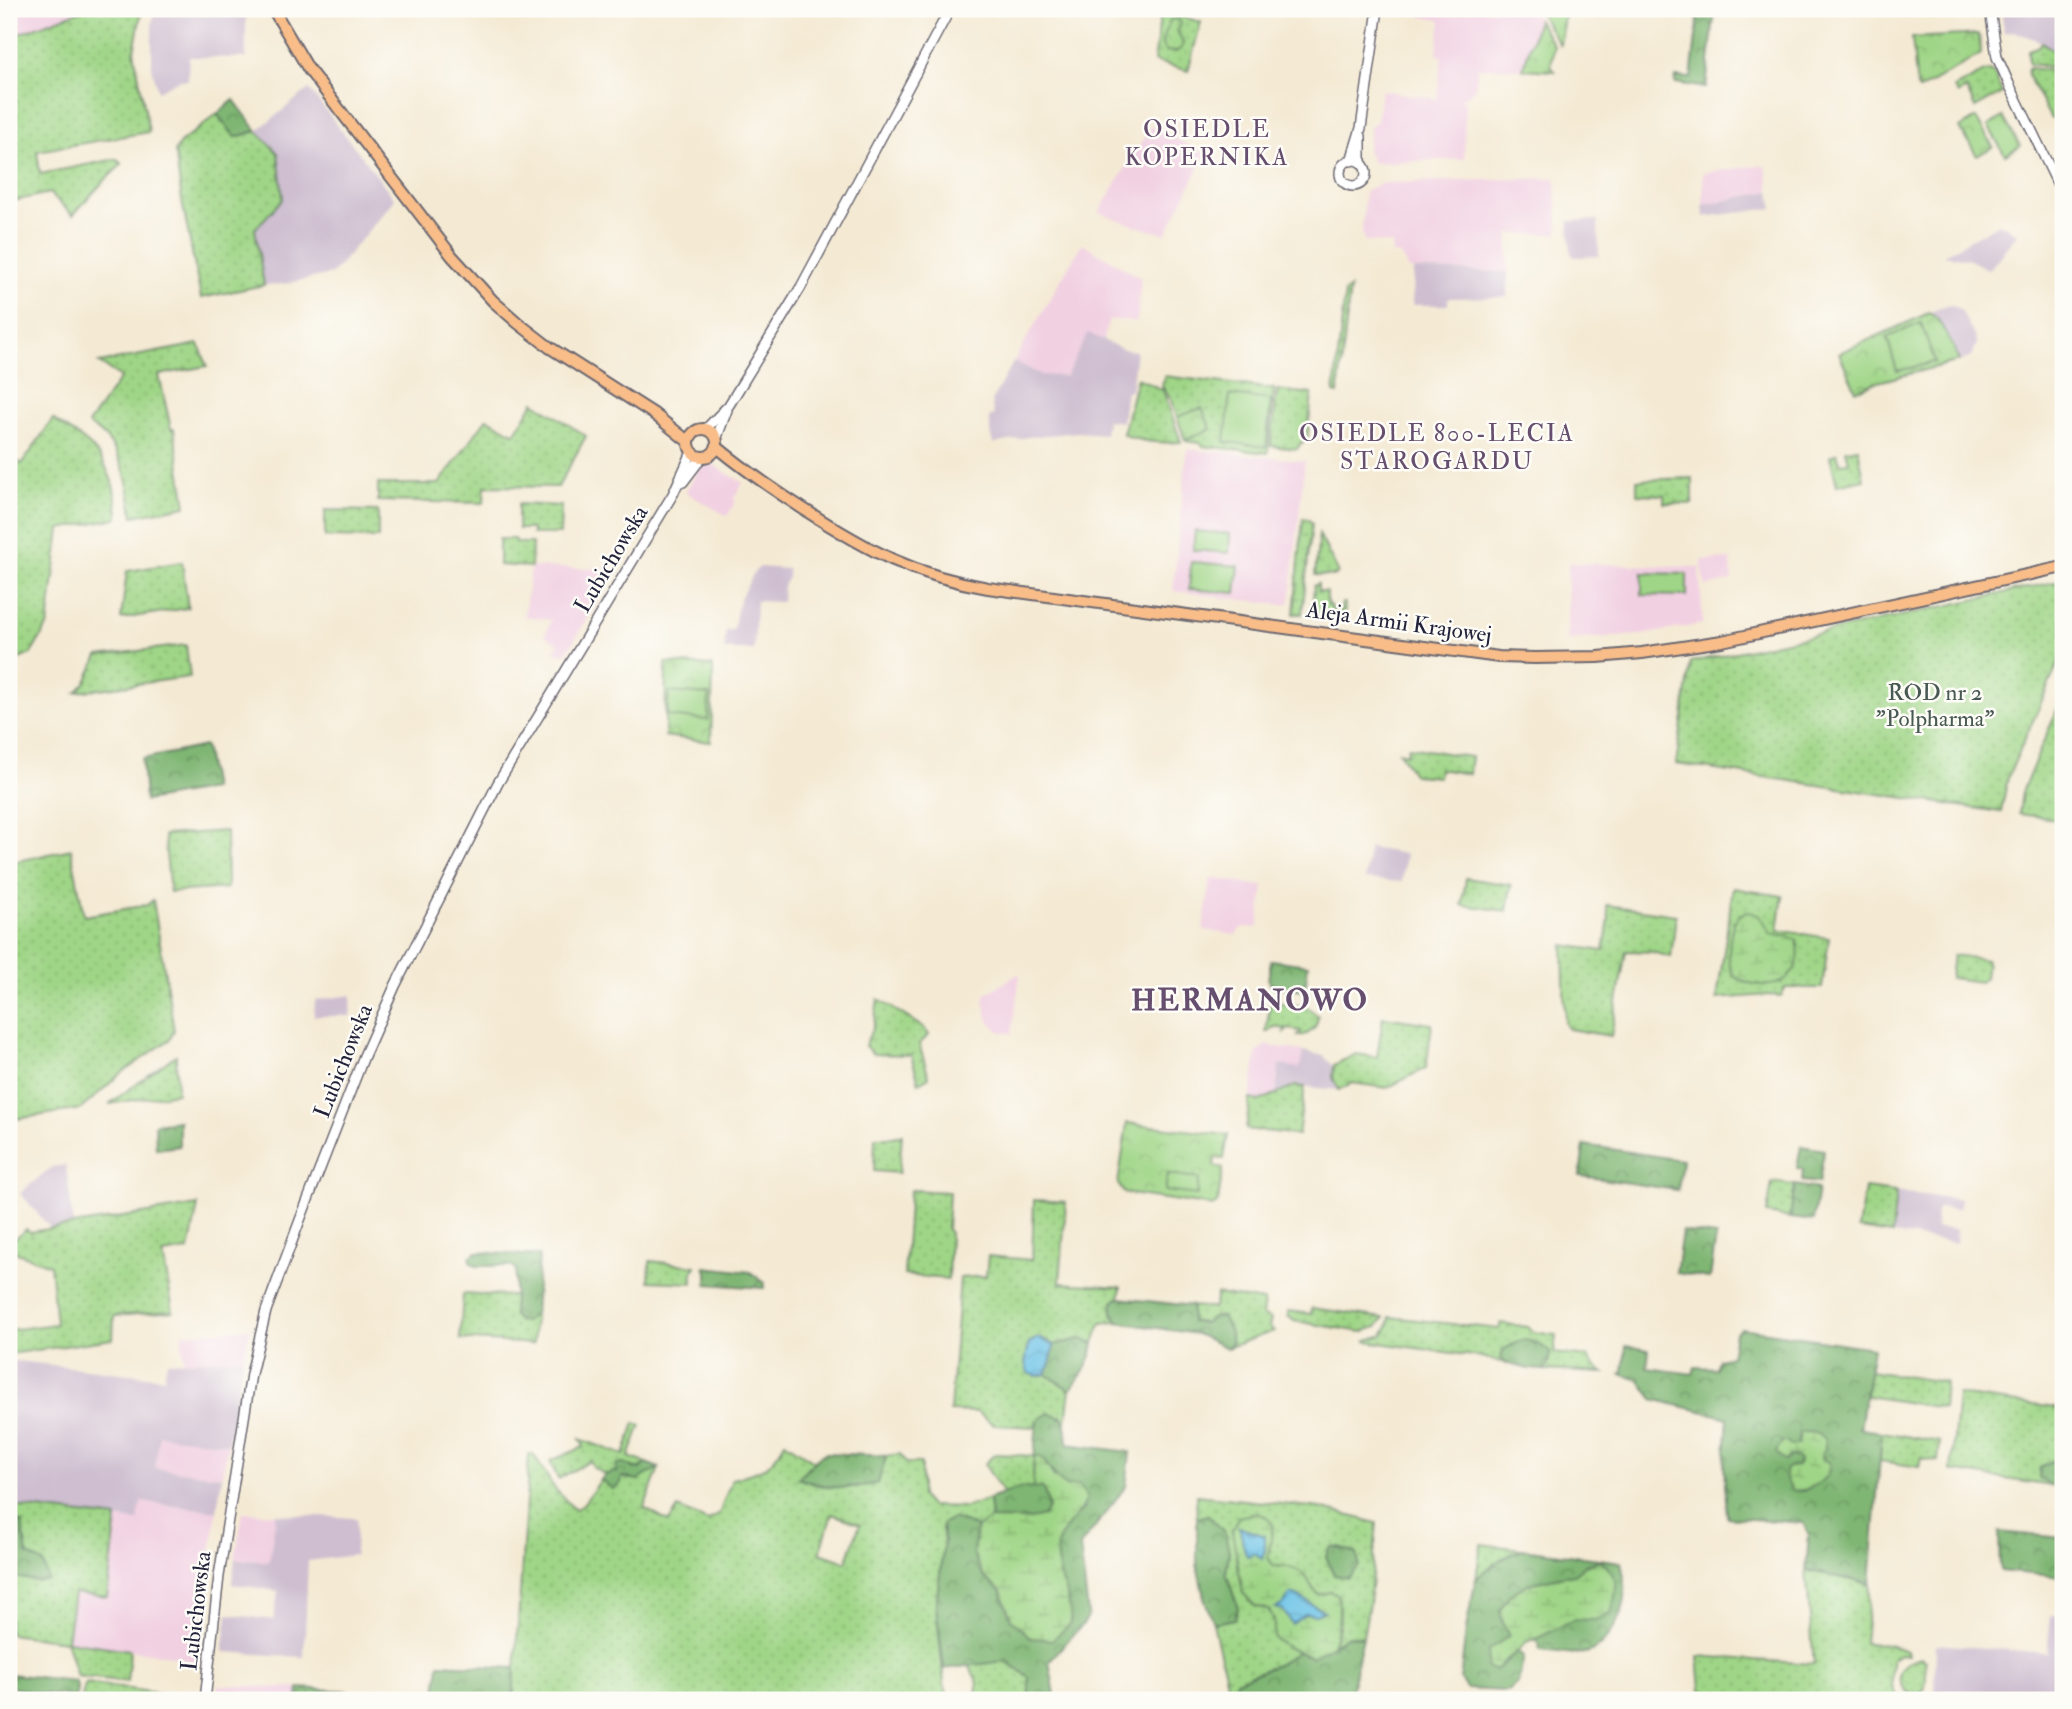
<svg xmlns="http://www.w3.org/2000/svg" width="2072" height="1709" font-family="'IM FELL Double Pica',serif">
<style>
.built{fill:#f1d0e2}
.industrial{fill:#cebed0}
.grass{fill:url(#grass-dots);stroke:#607c60;stroke-width:2;fill-rule:evenodd}
.forest{fill:url(#forest-crowns);stroke:#506c57;stroke-width:2;fill-rule:evenodd}
.wetland{fill:url(#wetland-marsh);stroke:#607c60;stroke-width:2}
.park{fill:url(#park-crowns);stroke:#607c60;stroke-width:2}
.pitch{fill:#9fd586;stroke:#607c60;stroke-width:2}
.water{fill:url(#water-waves);stroke:#467291;stroke-width:2}
.lines{fill:none;stroke-linecap:round;stroke-linejoin:round}
.minor-casing{stroke:#6c6871;stroke-width:12}
.major-casing{stroke:#6c6871;stroke-width:14}
.minor{stroke:#fff;stroke-width:9}
.major{stroke:#f8bd89;stroke-width:10}
.labels{text-anchor:middle;dominant-baseline:central;stroke-width:5;stroke-linejoin:round;paint-order:stroke}
.street-label{font-size:23px;fill:#22223b;stroke:#fdfcf7}
.park-label{font-size:23px;fill:#485852;stroke:#fdfcf7}
.neighbourhood-label{font-size:24px;letter-spacing:2px;fill:#664f6e;stroke:#fdfcf7}
.district-label{font-size:30px;font-weight:bold;letter-spacing:2px;fill:#664f6e;stroke:#fdfcf7}
</style>
<defs>
<pattern id="grass-dots" width="8" height="8" patternUnits="userSpaceOnUse" patternTransform="scale(1.75)"><rect width="8" height="8" fill="#9fd586"/><path d="M2 2h.1M6 6h.1" fill="none" stroke="#89b775" stroke-width="1.8" stroke-linecap="round"/></pattern>
<pattern id="forest-crowns" width="20" height="18" patternUnits="userSpaceOnUse" patternTransform="scale(1.75)"><rect width="20" height="18" fill="#7fb673"/><path d="M2 6a3 3 0 1 1 6 0M12 15a3 3 0 1 1 6 0" fill="none" stroke="#689460"/></pattern>
<pattern id="wetland-marsh" width="20" height="14" patternUnits="userSpaceOnUse" patternTransform="scale(1.75)"><rect width="20" height="14" fill="#9fd586"/><path d="M1 5h8M5 5V1M11 12h8M15 12V8" fill="none" stroke="#89b775"/></pattern>
<pattern id="park-crowns" width="20" height="18" patternUnits="userSpaceOnUse" patternTransform="scale(1.75)"><rect width="20" height="18" fill="#9fd586"/><path d="M2 6a3 3 0 1 1 6 0M12 15a3 3 0 1 1 6 0" fill="none" stroke="#89b775"/></pattern>
<pattern id="water-waves" width="16" height="10" patternUnits="userSpaceOnUse" patternTransform="scale(1.75)"><rect width="16" height="10" fill="#6ac2e7"/><path d="M0 5q4-4 8 0t8 0" fill="none" stroke="#5ca6c7"/></pattern>
</defs>
<rect width="100%" height="100%" fill="#fdfcf7"/>
<filter id="ink" filterUnits="userSpaceOnUse"><feTurbulence type="fractalNoise" baseFrequency=".0143" numOctaves="2"/><feDisplacementMap in="SourceGraphic" scale="14" xChannelSelector="R" yChannelSelector="G"/><feConvolveMatrix kernelMatrix="1 2 1 2 8 2 1 2 1" color-interpolation-filters="sRGB"/></filter>
<filter id="wash" filterUnits="userSpaceOnUse"><feTurbulence type="fractalNoise" baseFrequency=".00686" numOctaves="4" result="noise"/><feDisplacementMap in="SourceGraphic" scale="28" xChannelSelector="R" yChannelSelector="G"/><feGaussianBlur stdDeviation="1.57" result="paint"/><feColorMatrix in="noise" values="0 0 0 0 0 0 0 0 0 0 0 0 0 0 0 0 0 1.4 0 .05"/><feComposite in="paint" operator="in"/></filter>
<g filter="url(#wash)">
<rect width="100%" height="100%" fill="#f4ead4"/>
<!-- built -->
<path class="built" d="M9,9H85L10,37L9,40Z
M1422,9H1531L1538,20L1523,69L1478,68L1475,90L1461,99L1465,103L1464,159L1373,163L1367,151L1370,127L1377,121L1381,90L1437,99L1442,56L1437,55L1441,20L1421,17Z
M1151,126L1206,154L1166,234L1135,226L1099,212Z
M1761,165L1766,167L1770,191L1703,205V173Z
M1554,178L1556,180L1558,234H1509L1508,272L1408,270L1401,255L1392,254V244L1364,241L1362,231L1365,191L1382,183Z
M1082,243L1141,278L1137,322L1109,319L1103,341L1088,334L1066,376L1041,375L1014,361Z
M1187,449L1305,461L1290,602L1284,605L1173,591Z
M712,464L743,483L733,499L736,501L727,516L685,492L702,465Z
M1731,559L1732,580L1705,587V581H1703L1702,560Z
M1568,563L1699,567L1703,624L1641,635L1567,640Z
M531,567L617,569L566,654L553,652L559,644L545,635L551,620L524,616Z
M1211,878L1264,886L1258,928L1244,927L1240,929L1236,935L1203,930Z
M1018,974L1020,975L1012,1034L999,1031L989,1021L984,1001L986,994Z
M1266,1045L1303,1051L1300,1069L1279,1066L1276,1094L1259,1101L1250,1099L1257,1052Z
M251,1328L243,1358L184,1361L181,1334Z
M159,1434L228,1444L222,1476L155,1468Z
M140,1502L217,1511L203,1609L198,1662L170,1656L67,1641L74,1593L107,1596L117,1518L138,1521Z
M243,1512L276,1514L269,1562L235,1559Z
M219,1685L299,1688L298,1700H217Z"/>
<!-- industrial -->
<path class="industrial" d="M155,9H246V58L189,57L188,80H179L158,91L152,68V24Z
M2001,9H2063V58L2041,42L2014,31L2004,33Z
M309,89L395,199L332,274L284,284L264,285L255,229L283,199L277,153L257,131Z
M1770,191L1773,208L1704,217L1703,205Z
M1598,220L1599,256L1575,257L1571,254L1569,221Z
M1999,223L2008,227L2017,234L1989,270L1968,259L1943,255Z
M1413,270L1508,272L1507,297L1448,298V305H1412Z
M1951,305L1961,310L1976,340L1977,344L1971,357L1962,361H1959L1937,318L1929,313L1941,307Z
M1088,333L1122,349L1136,351L1131,391H1126L1122,422L1107,420L1105,434L1078,432L1028,437L993,444L989,417L994,415L991,401L1014,361L1041,375L1066,376Z
M760,567L788,569V577L783,586L782,602L756,601L754,650H724L726,630H733L739,600L755,571Z
M1369,848L1406,854L1402,882L1365,879Z
M352,995L350,1016H314L315,1000Z
M1303,1051L1324,1056L1334,1067L1333,1078L1339,1090L1295,1086L1276,1094L1279,1065L1300,1068Z
M66,1165L73,1224L50,1228L20,1193L52,1167Z
M1896,1192L1961,1199L1959,1209L1937,1208L1936,1228L1957,1230L1956,1243L1892,1234Z
M243,1358L228,1444L159,1435L155,1468L222,1476L217,1511L141,1502L138,1521L10,1506L12,1489H9V1360L164,1378L167,1362Z
M276,1514L357,1518L355,1555L308,1561L304,1657L223,1652L228,1614L274,1620L278,1591L232,1584L235,1559L269,1562Z
M2051,1615L2063,1616V1700H1935L1936,1644L2047,1653Z"/>
<!-- grass -->
<path class="grass" d="M85,9H142L134,51L149,132L37,151L40,174L116,159L122,164L104,181L73,215L49,193L9,202V40L10,37Z
M1161,11L1201,22L1188,71L1154,61Z
M2042,42L2063,58V68L2030,64L2028,62V50L2037,47Z
M2030,68L2063,72L2057,118L2051,119L2027,74L2028,69Z
M1990,71L1994,73L2002,93L1975,108L1967,89L1958,94L1954,88L1984,72Z
M217,114L235,137L257,131L278,153L283,199L255,229L264,285L201,298L182,201L175,151L180,143Z
M1350,289L1338,394L1334,393L1345,292Z
M199,344L207,366L159,375L171,429H174L186,506L133,516C130,490 124,458 106,438C101,433 94,428 88,424L121,377L99,363Z
M1164,376L1274,389L1268,453L1203,446L1200,443L1186,441L1170,398L1162,386Z
M1137,378L1163,390L1181,442C1160,443 1143,443 1123,434Z
M1277,390L1312,394L1307,441L1301,443L1297,449L1271,446Z
M534,402L586,436L558,487L485,486L484,503L378,501V484H439L487,418L515,434Z
M53,419C66,429 84,438 94,450C111,469 117,494 118,518L60,529L48,625L31,654L9,663V456L22,464Z
M1858,448L1864,479L1837,485L1830,456L1837,453L1840,463L1849,462L1846,450Z
M1693,478V504L1664,503V495L1637,494V480Z
M518,504L561,506L560,534H532V529H518Z
M325,510L378,511V538L325,537Z
M1303,518L1308,519L1312,524L1302,614H1294Z
M1319,534L1338,572L1336,576L1315,575Z
M499,539H515L518,543H532L531,567L499,565Z
M182,562L188,608L121,619L127,571Z
M2063,580V653L2008,777L2001,812L1676,764L1691,662Z
M1318,584V591L1327,592V603L1332,608V611H1341L1342,603H1345L1344,621L1312,615L1314,586Z
M186,645L190,677L76,692L86,682L98,656Z
M2063,696V820L2019,814L2022,792Z
M1408,747L1471,757L1469,774L1439,769L1438,777L1414,775L1399,752L1407,754Z
M226,831L227,888L170,892L164,835Z
M71,849L84,916L147,905L153,900L174,1030L170,1039L119,1075L81,1109L9,1120V863Z
M1466,878L1511,885L1507,911L1462,905Z
M1733,888L1783,896L1778,930L1829,938L1822,988H1785L1781,996L1769,995L1717,999Z
M1607,905L1676,915L1671,957L1655,953L1657,952L1626,951L1611,1036L1569,1029L1565,1024L1563,945L1604,951L1609,919Z
M1953,955L1987,960L1985,978L1980,982L1950,978Z
M878,999L924,1028L929,1035L919,1044L929,1077L919,1083L911,1055L873,1054L865,1046L874,1024Z
M1274,1002L1307,1007L1318,1016C1317,1028 1310,1035 1298,1036L1301,1031L1288,1029L1283,1034L1286,1029L1273,1027L1269,1032H1266L1270,1005Z
M1383,1017L1432,1024L1426,1068L1387,1088L1352,1083L1339,1090L1333,1078L1334,1065L1356,1054L1377,1057Z
M176,1055L177,1093L109,1104Z
M1295,1086L1305,1087L1298,1135L1246,1129L1250,1099L1259,1101Z
M902,1134L899,1173L874,1171L875,1137H894Z
M1772,1182L1795,1185L1790,1218L1767,1214Z
M1865,1188L1896,1192L1892,1234L1858,1229Z
M910,1190L949,1192L947,1229L950,1233L948,1279L904,1275Z
M1034,1200L1066,1202L1060,1283L1121,1287L1119,1298L1113,1302L1112,1314L1118,1322L1101,1323L1094,1343L1079,1339L1054,1345L1048,1341L1037,1376L1046,1374L1070,1390L1066,1422L1061,1416L1037,1420L1035,1427L994,1425L977,1412L950,1411L960,1278L986,1276L988,1256L1032,1260Z
M198,1205L189,1250L163,1254L173,1311L114,1316L113,1339L9,1354V1330L56,1324L50,1265L9,1250V1244L26,1229L30,1232Z
M650,1261L696,1266L693,1271V1283L649,1281Z
M463,1294L514,1296L513,1315L525,1322L535,1314L533,1344L460,1339Z
M1217,1294L1264,1301L1262,1315L1271,1319L1269,1327L1274,1331L1227,1348L1232,1343L1213,1317L1205,1323L1190,1322L1192,1306L1214,1308Z
M1312,1308L1384,1318L1377,1327L1362,1332L1294,1321L1288,1316V1311L1311,1314Z
M1390,1317L1499,1329L1501,1323L1528,1327L1533,1332L1556,1335L1554,1353L1587,1357L1593,1365L1604,1373L1544,1370L1548,1364L1501,1358L1505,1363L1481,1357L1365,1341L1383,1335L1389,1324Z
M1869,1371L1945,1382L1943,1408L1866,1396Z
M1958,1395L2063,1409V1463L2052,1461L2039,1478L2052,1486L1951,1471Z
M635,1423L641,1425L629,1457L646,1463L641,1469C632,1468 626,1463 617,1464L616,1472L605,1475L594,1468L590,1461L558,1479L550,1461L584,1447L580,1439L624,1455Z
M1882,1432L1940,1442L1938,1461L1921,1458L1919,1467L1880,1461Z
M785,1442L815,1462L798,1478C824,1490 850,1489 878,1483L886,1456L900,1454L906,1463H921V1496L930,1506L966,1507L989,1499L991,1519L977,1527L953,1518L942,1524L944,1542L936,1606L944,1683L949,1700H513L529,1454H533L555,1489L575,1510L583,1504L601,1480L613,1489L622,1477L630,1479L659,1468L644,1508L669,1522L678,1508L708,1521L719,1514L732,1479C762,1470 769,1471 785,1442ZM832,1514L860,1524L846,1562L820,1553Z
M995,1454L1034,1456L1033,1488H1019L1004,1494L984,1464Z
M9,1489H12L11,1506L117,1518L107,1597L74,1593L67,1641L130,1650L127,1682L77,1676L66,1641L9,1634Z
M1196,1495L1320,1508L1377,1523L1370,1598L1363,1637L1348,1636L1332,1646L1339,1627L1340,1608L1330,1592L1319,1595C1298,1577 1310,1568 1274,1566L1268,1558L1232,1531L1236,1547L1237,1565L1255,1606L1269,1610L1288,1648L1298,1652L1277,1665L1236,1681L1230,1696L1213,1623L1235,1619L1238,1608L1226,1573L1229,1551L1208,1515L1197,1518Z
M1481,1544L1522,1549L1496,1562L1476,1579Z
M1806,1570L1870,1584L1865,1643L1889,1645L1907,1651L1908,1655L1899,1654L1892,1659C1894,1676 1886,1686 1901,1700H1702L1698,1656L1814,1664Z
M1921,1658L1925,1661C1925,1668 1928,1682 1924,1689C1913,1709 1876,1668 1921,1658Z
M1005,1660L1029,1677V1700H974L978,1683L969,1665Z
M86,1683L194,1698V1700H82L83,1691Z"/>
<!-- forest -->
<path class="forest" d="M1691,9H1715L1706,88L1675,83L1676,77L1691,78L1698,20Z
M234,100L257,131L235,137L217,114Z
M205,746L213,789L145,801L142,759Z
M1271,960L1308,965L1305,990L1271,985L1268,980Z
M179,1121V1146L156,1149L155,1124Z
M1584,1145L1682,1160L1678,1190L1580,1176Z
M1801,1146L1824,1150L1819,1183L1802,1181L1803,1169L1797,1168Z
M1795,1185L1818,1189L1813,1221L1790,1218Z
M1682,1231L1716,1236L1710,1278L1676,1273Z
M476,1252L539,1256L535,1314L525,1322L518,1321L513,1315L516,1269L511,1266H476L470,1262V1257Z
M705,1267L750,1272L765,1283L764,1288L707,1284V1272Z
M1119,1298L1192,1306L1191,1322L1205,1323L1213,1317L1222,1316L1229,1329L1232,1343L1227,1348L1197,1334L1118,1322L1112,1314L1113,1302Z
M1741,1328L1873,1348L1860,1429L1882,1432L1870,1584L1806,1570L1809,1535L1803,1523L1727,1517L1724,1467L1728,1418L1653,1399L1639,1380L1620,1374L1623,1372L1626,1346L1649,1350L1647,1368L1693,1374L1695,1367L1716,1368L1719,1359L1731,1356L1735,1333ZM1807,1432L1825,1448L1821,1455L1823,1460L1816,1484L1803,1491L1793,1490L1789,1467H1797L1801,1460L1796,1457L1789,1456L1792,1446L1798,1444V1438Z
M1080,1339L1094,1343C1091,1363 1082,1375 1070,1390L1046,1374L1051,1360L1054,1345Z
M1527,1340L1539,1344L1550,1352L1548,1364L1544,1370L1529,1369L1505,1363L1501,1358L1503,1350L1517,1342Z
M1049,1413C1069,1418 1066,1425 1068,1444L1130,1452L1126,1486L1080,1546L1088,1613L1085,1622L1049,1661L1056,1700H1029V1677L1005,1661L944,1669L936,1606L944,1542L942,1524L952,1518L977,1527L973,1553L984,1577L1001,1591L1011,1619L1069,1603C1064,1589 1053,1559 1057,1544C1061,1530 1074,1518 1084,1509C1070,1491 1054,1477 1042,1458L1034,1456L1037,1420Z
M825,1453L886,1456L878,1483C847,1490 827,1489 798,1478L819,1457Z
M2052,1461L2063,1463V1487L2052,1486L2039,1478L2040,1467Z
M624,1463L633,1468L641,1469L646,1463L659,1468L638,1480L622,1477L621,1483L613,1489L601,1480L605,1475L616,1471L617,1464Z
M1043,1487L1049,1507L1043,1517L1025,1520L991,1519L989,1499L1019,1488Z
M1208,1515L1225,1533L1229,1551L1226,1573L1238,1608L1235,1619L1213,1623L1204,1597L1197,1565V1518Z
M9,1519L22,1523L27,1554L43,1563L48,1580L35,1581L9,1576Z
M1999,1532L2063,1538V1577L2000,1571Z
M1331,1547H1340L1357,1554L1359,1566L1348,1577L1334,1575L1326,1556Z
M1522,1549L1621,1562C1624,1575 1626,1586 1625,1600C1622,1616 1606,1647 1589,1652C1574,1656 1555,1651 1540,1650L1539,1644L1533,1639L1575,1619L1595,1620L1585,1565L1574,1574L1528,1584L1510,1595L1500,1610L1504,1626L1509,1636L1499,1643L1496,1670L1518,1651L1524,1657L1518,1683L1507,1691L1466,1689L1460,1679L1467,1623L1476,1579L1496,1562Z
M1348,1636L1363,1637L1349,1700H1252L1230,1696L1236,1681L1277,1665L1298,1652L1312,1657Z
M439,1664L515,1668L513,1700H386V1698L436,1693Z
M9,1674L74,1681L77,1685L76,1697L39,1693L9,1687Z
M299,1688L347,1691L346,1700H298Z"/>
<!-- wetland -->
<path class="wetland" d="M1745,912C1762,912 1762,920 1771,934L1785,935L1797,940C1805,972 1782,992 1750,983C1745,981 1739,980 1735,977C1727,968 1729,951 1730,940C1732,926 1732,920 1745,912Z
M1800,1432C1811,1432 1818,1432 1825,1440V1448L1821,1455L1823,1460L1829,1462C1832,1480 1809,1492 1793,1490L1786,1480L1785,1470L1789,1467L1797,1466L1800,1460L1796,1457L1789,1456L1785,1461L1781,1459L1776,1452L1783,1442H1787L1792,1446L1798,1444Z
M1034,1456L1042,1458L1053,1475L1067,1487L1079,1485L1087,1497C1082,1516 1066,1523 1058,1542C1052,1558 1064,1585 1068,1601C1070,1608 1070,1616 1071,1623L1052,1640L1031,1638L1011,1619L1001,1591L984,1577L973,1553L977,1527L991,1519L1025,1520L1044,1516L1049,1506L1043,1488H1033Z
M1257,1513L1269,1518L1273,1525L1268,1558L1274,1566C1285,1567 1298,1567 1306,1577C1311,1584 1312,1590 1319,1595L1330,1592L1338,1595C1341,1614 1338,1628 1332,1646L1312,1657L1288,1648L1274,1638V1619L1269,1610L1255,1606L1243,1593L1232,1531L1238,1517Z
M1601,1560C1620,1579 1618,1588 1611,1613L1595,1620L1575,1619L1540,1637L1526,1642L1518,1651L1505,1661L1496,1670L1487,1668L1489,1650L1509,1636L1504,1626L1500,1610L1510,1595L1528,1584L1574,1574L1585,1565Z"/>
<!-- park -->
<path class="park" d="M1537,9H1565L1560,45Z
M1174,19L1180,21L1181,24L1177,30L1183,43L1181,49L1175,52L1166,51C1158,42 1164,39 1167,29C1168,26 1169,23 1170,20Z
M1538,20L1554,46L1551,66L1555,71L1523,69Z
M1979,34L1981,54L1919,90L1917,88L1912,38Z
M1976,118L1993,147L1977,156L1960,128Z
M1929,313L1937,318L1956,351L1955,352L1959,361L1874,383L1856,391L1839,353Z
M1202,408L1211,429L1185,440L1177,417Z
M666,663L712,666L713,669L711,742L665,736Z
M1127,1123L1228,1135L1224,1159L1215,1158L1214,1166L1223,1168L1218,1202L1213,1206L1124,1193L1118,1184Z"/>
<!-- pitch -->
<path class="pitch" d="M2003,117L2020,146L2005,155L1988,126Z
M1921,323L1935,362L1897,371L1887,337Z
M1230,395L1271,400L1266,447L1225,442Z
M1195,531L1230,534L1229,553L1193,550Z
M1191,562L1239,566L1236,593L1189,589Z
M1642,573L1687,574V596L1642,595Z
M669,692L709,695L708,720L667,716Z
M1168,1174L1199,1178L1197,1195L1165,1191Z"/>
<!-- water -->
<path class="water" d="M1038,1338L1054,1345L1051,1360L1046,1374L1037,1376L1028,1373L1025,1363L1029,1343Z
M1239,1527L1265,1536V1549L1262,1559L1255,1553L1247,1556C1242,1546 1243,1537 1239,1527Z
M1290,1594C1303,1596 1311,1606 1324,1611L1316,1615L1306,1614L1292,1624L1283,1610L1276,1608L1284,1604Z"/>
</g>
<g filter="url(#ink)">
<g class="lines">
<defs>
<path id="minor" d="M1990,9L1997,57L2009,84L2063,195
M1340 173a13 13 0 1 1 26 0a13 13 0 1 1-26 0Z
M1351,161L1361,128L1378,9
M1361,162V136
M706,429L729,405L801,287L950,9
M717,437L727,410
M683,482L702,457
M205,1700L219,1576L251,1374L266,1311L300,1220L364,1056L395,986L498,783L673,494L692,452"/>
<path id="major" d="M273,9L309,70L452,256L493,301L518,323L549,347L654,414L689,442
M689 443a14 14 0 1 1 28 0a14 14 0 1 1-28 0Z
M717,447C746,471 774,490 805,510C869,551 913,575 988,588L1499,657L1535,658L1598,657L1642,653L1722,641L2063,567"/>
</defs>
<!-- minor casing -->
<use href="#minor" class="minor-casing"/>
<!-- major casing -->
<use href="#major" class="major-casing"/>
<!-- minor -->
<use href="#minor" class="minor"/>
<!-- major -->
<use href="#major" class="major"/>
</g>
</g>
<g class="labels">
<!-- street labels -->
<g class="street-label">
<text transform="translate(611 559) rotate(-59)">Lubichowska</text>
<text transform="translate(1399 622) rotate(8)">Aleja Armii Krajowej</text>
<text transform="translate(343 1061) rotate(-68)">Lubichowska</text>
<text transform="translate(196 1611) rotate(-83)">Lubichowska</text>
</g>
<!-- park labels -->
<g class="park-label">
<text x="1935" y="692">ROD nr 2<tspan x="1935" dy="26">"Polpharma"</tspan></text>
</g>
<!-- neighbourhood labels -->
<g class="neighbourhood-label">
<text x="1207" y="129">OSIEDLE<tspan x="1207" dy="28">KOPERNIKA</tspan></text>
<text x="1437" y="433">OSIEDLE 800-LECIA<tspan x="1437" dy="28">STAROGARDU</tspan></text>
</g>
<!-- district labels -->
<g class="district-label">
<text x="1250" y="1000">HERMANOWO</text>
</g>
</g>
<!-- margin -->
<rect width="2072" height="1709" fill="none" stroke="#fdfcf7" stroke-width="35"/>
</svg>
